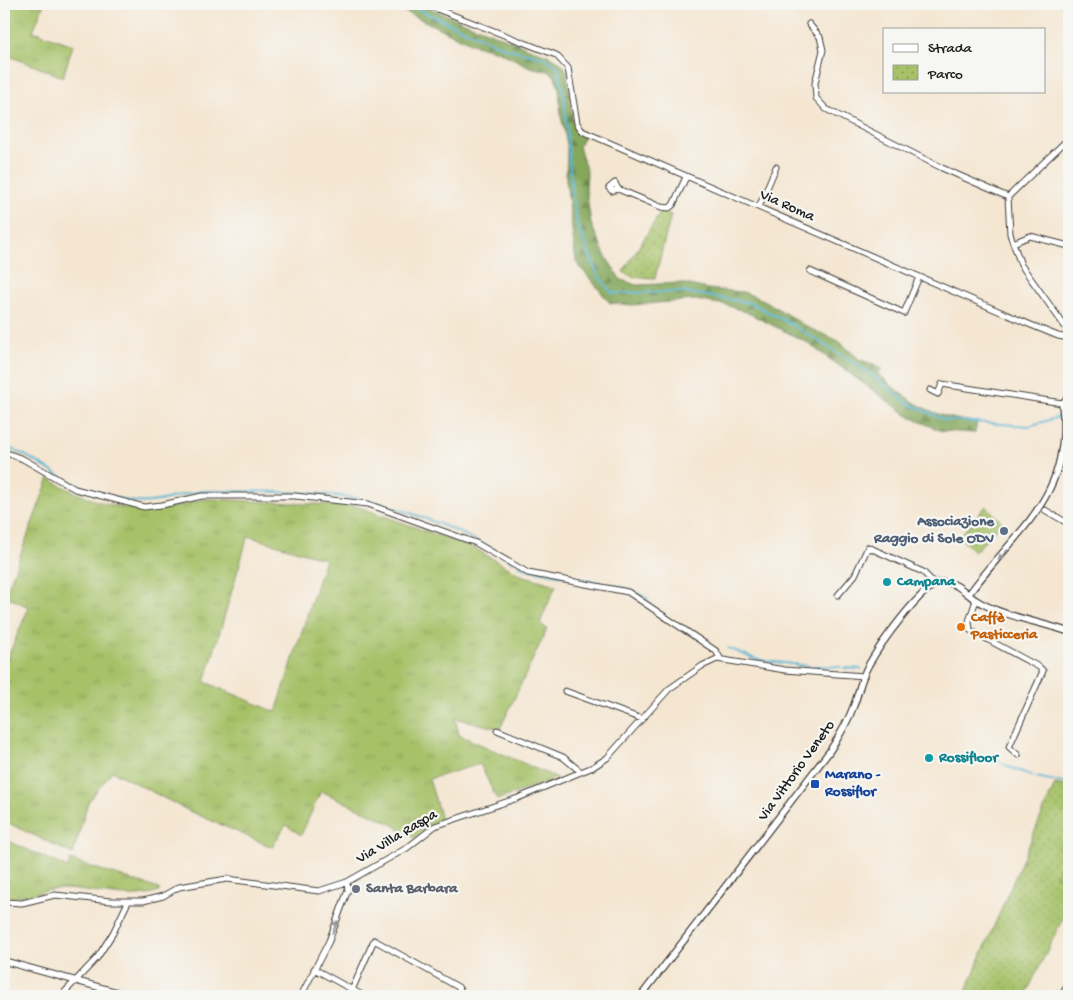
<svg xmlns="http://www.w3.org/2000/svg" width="1073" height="1000" font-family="'Gochi Hand',sans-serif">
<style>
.grass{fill:url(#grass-tufts);stroke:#616e42;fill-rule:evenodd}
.forest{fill:url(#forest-firs);stroke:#50623c}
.park{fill:url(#park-dots);stroke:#616e42}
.pitch{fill:#a6c168;stroke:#616e42}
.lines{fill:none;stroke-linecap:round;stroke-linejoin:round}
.stream{stroke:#57b6d5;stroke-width:2}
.minor-casing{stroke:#3c3a37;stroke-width:7}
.tertiary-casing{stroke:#3c3a37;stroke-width:8}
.minor{stroke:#fff;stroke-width:5}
.tertiary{stroke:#fff;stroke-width:5.5}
.oneway{fill:#999}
.service-dot{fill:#5c6f8a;stroke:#f6f6f2;stroke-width:2}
.culture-dot{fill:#0f9aa8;stroke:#f6f6f2;stroke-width:2}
.food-dot{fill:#e8710a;stroke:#f6f6f2;stroke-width:2}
.transit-dot{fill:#1a4fb4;stroke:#f6f6f2;stroke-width:2}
.worship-dot{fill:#6b7280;stroke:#f6f6f2;stroke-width:2}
.labels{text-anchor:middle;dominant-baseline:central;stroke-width:4.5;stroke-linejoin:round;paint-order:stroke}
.street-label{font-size:15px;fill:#1c1c1c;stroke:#f6f6f2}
.service-label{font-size:15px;font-weight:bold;fill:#4e5e75;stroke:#f6f6f2;text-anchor:end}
.culture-label{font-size:15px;font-weight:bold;fill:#0d838f;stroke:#f6f6f2;text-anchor:start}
.food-label{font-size:15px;font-weight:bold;fill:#c56008;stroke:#f6f6f2;text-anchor:start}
.transit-label{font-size:15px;font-weight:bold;fill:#164399;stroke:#f6f6f2;text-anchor:start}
.worship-label{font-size:15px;font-weight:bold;fill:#5b616d;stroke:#f6f6f2;text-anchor:start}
</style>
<defs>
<pattern id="grass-tufts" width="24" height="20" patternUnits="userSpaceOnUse" patternTransform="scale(1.25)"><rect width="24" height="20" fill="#a6c168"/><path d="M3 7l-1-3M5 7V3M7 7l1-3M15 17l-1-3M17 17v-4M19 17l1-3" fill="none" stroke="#8ea55a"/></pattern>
<pattern id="forest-firs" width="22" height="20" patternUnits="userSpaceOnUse" patternTransform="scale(1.25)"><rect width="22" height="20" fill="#84a75c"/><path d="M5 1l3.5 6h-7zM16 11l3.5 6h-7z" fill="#6b874b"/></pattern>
<pattern id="park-dots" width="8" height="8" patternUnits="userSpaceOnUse" patternTransform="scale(1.25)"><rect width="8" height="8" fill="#a6c168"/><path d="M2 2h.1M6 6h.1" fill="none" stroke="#8ea55a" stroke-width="1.8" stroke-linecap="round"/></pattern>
</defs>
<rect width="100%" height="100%" fill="#f6f6f2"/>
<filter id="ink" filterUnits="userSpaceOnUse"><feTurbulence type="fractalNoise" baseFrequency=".02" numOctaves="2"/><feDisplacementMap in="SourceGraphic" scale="10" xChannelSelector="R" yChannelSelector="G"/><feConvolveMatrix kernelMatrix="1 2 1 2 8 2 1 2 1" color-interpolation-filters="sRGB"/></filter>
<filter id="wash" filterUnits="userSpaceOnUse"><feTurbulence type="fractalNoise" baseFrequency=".0096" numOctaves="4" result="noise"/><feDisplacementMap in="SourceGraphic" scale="20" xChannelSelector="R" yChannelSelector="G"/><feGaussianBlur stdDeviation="1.12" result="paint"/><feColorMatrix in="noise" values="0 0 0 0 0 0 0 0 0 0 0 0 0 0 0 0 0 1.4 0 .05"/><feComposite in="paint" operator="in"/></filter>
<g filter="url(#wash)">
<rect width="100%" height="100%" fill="#f4e6d1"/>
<!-- grass -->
<path class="grass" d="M4,4H44L33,31L73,45L63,77L4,54Z
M49,478C76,497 129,515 163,509C179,507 192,500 209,499L356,506L476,549L521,575L556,585L540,623L547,629L500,729L455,718L459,735L557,778L497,800L480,764L429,779L441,819L427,826L414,838L392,824L321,791L301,835L286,825L272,847L189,811L112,771L88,802L73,854L4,821V666L29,607L5,596ZM248,536L325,559L276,712L205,682Z
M4,839L68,868L70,860L159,889V892C129,903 93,889 62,889C42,889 24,899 4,897Z"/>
<!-- forest -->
<path class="forest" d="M389,4H419L554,58L563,65L567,72L573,122L584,136L579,146L587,173L586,189L591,224L605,255L620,279L636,285L680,283L708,289L743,292L764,300L807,327L839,341L860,360L877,365L882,370L877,372C906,401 935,419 977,422L975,433L941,431L910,417L806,342L746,312L726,305L695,300L632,305L610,303L576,262L566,180L567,145L561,116L559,88L555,77L551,72L530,67L500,52L472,44Z"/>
<!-- park -->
<path class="park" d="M662,210L671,215L655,278L633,277L623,272Z
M986,506L1002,522L975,552L959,537Z
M1055,784L1069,787V906L1025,996H964Z"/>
<!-- pitch -->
<path class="pitch" d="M1069,857V884L1068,885L1055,875Z"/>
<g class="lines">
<!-- stream -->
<path class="stream" d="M406,4L505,48L543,57L557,66L564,94L572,196L578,227L599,277L612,293L684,292L751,303L791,324L871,374L906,402L945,420L1029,426L1062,416
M4,447C28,453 45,469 67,480C82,488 118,500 135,502C161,505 181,492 206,491C249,491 294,491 338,496C390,501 469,532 513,562
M519,565L527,569L602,583
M608,584L632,590L648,599
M728,648L758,660L809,666
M814,666L841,667
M844,668L861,669
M990,756L1009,767L1033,776
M1036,777L1069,784"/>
</g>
</g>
<g filter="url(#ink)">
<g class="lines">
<defs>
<path id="minor" d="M424,4L556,55L568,68L577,123L582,131L589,134L1031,325L1058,336L1069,338
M809,24L820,37L823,50L815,83L816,98L826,109L942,168L1008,197
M1069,138L1008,197L1010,234L1021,265L1069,332
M618,189L615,183L609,188L612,191L618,189L661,207L669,208L673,205L686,177
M759,207L776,167
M1013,243L1030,236L1069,246
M810,271L904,313L919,277
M930,390L938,394L942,384L1062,403
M4,452L23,459L75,489L144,507L162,505L202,496H295L368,504L476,543L528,573L628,592L716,651L720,658
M1045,510L1069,524
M838,595L855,575L868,547L923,572L934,583
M976,600L969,621L970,630L1039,667L1043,671L1009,747L1018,755
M565,691L642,719
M497,730L563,757L581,772
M4,902L22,903L55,895L111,901H143L163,896L179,887L227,879L319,891L347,882L407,848L435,826L518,798L593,767L607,758L669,689L702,666L717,659L785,670L864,676
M314,969L364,996
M352,990L374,940L458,987L460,990L459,996
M61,996L97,958L113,933L128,902
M301,996L329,941L348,890L347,882
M1062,996L1069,981"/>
<path id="tertiary" d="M969,594C1017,528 1073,498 1062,403L1069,398
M4,961L131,996
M641,996L829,752C839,737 848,722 854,705C859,692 861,678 868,666C878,648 923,582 943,582C957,582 965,593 976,600C1001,616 1041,622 1069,632"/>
</defs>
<!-- minor casing -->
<use href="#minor" class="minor-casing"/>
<!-- tertiary casing -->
<use href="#tertiary" class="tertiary-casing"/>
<!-- minor -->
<use href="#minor" class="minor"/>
<!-- tertiary -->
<use href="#tertiary" class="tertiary"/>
</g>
<!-- one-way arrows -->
<defs><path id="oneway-solid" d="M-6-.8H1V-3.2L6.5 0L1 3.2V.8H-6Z" transform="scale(1.25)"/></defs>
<g class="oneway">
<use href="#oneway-solid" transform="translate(1003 555) rotate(133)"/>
<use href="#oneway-solid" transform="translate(335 927) rotate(-69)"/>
</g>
</g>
<!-- markers -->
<circle class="service-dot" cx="1004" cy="531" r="5"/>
<g class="culture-dot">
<circle cx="887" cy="582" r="5"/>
<circle cx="929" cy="758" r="5"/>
</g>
<circle class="food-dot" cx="961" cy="627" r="5"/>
<rect class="transit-dot" x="810" y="779" width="10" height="10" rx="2.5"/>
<circle class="worship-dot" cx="356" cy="889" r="5"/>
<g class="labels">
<!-- street labels -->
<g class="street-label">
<text transform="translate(787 206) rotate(24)">Via Roma</text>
<text transform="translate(797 771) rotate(-54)">Via Vittorio Veneto</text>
<text transform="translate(397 837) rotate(-31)">Via Villa Raspa</text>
</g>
<!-- service labels -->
<g class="service-label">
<text x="994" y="522">Associazione<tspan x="994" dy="17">Raggio di Sole ODV</tspan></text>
</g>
<!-- culture labels -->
<g class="culture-label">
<text x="897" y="582">Campana</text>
<text x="939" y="758">Rossifloor</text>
</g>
<!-- food labels -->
<g class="food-label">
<text x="971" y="618">Caffè<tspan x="971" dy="17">Pasticceria</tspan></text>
</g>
<!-- transit labels -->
<g class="transit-label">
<text x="825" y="775">Marano -<tspan x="825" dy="17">Rossiflor</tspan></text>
</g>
<!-- worship labels -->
<g class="worship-label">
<text x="366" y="889">Santa Barbara</text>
</g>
</g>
<!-- margin -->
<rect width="1073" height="1000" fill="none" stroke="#f6f6f2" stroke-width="20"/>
<!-- legend -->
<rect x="883" y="28" width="162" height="65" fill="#f6f6f2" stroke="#9f9f9c"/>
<rect x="893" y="44" width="25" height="8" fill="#ffffff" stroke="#9f9f9c"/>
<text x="928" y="52" font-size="15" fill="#1c1c1c">Strada</text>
<rect x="893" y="65" width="25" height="15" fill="url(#park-dots)" stroke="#9f9f9c"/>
<text x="928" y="78" font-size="15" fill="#1c1c1c">Parco</text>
</svg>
